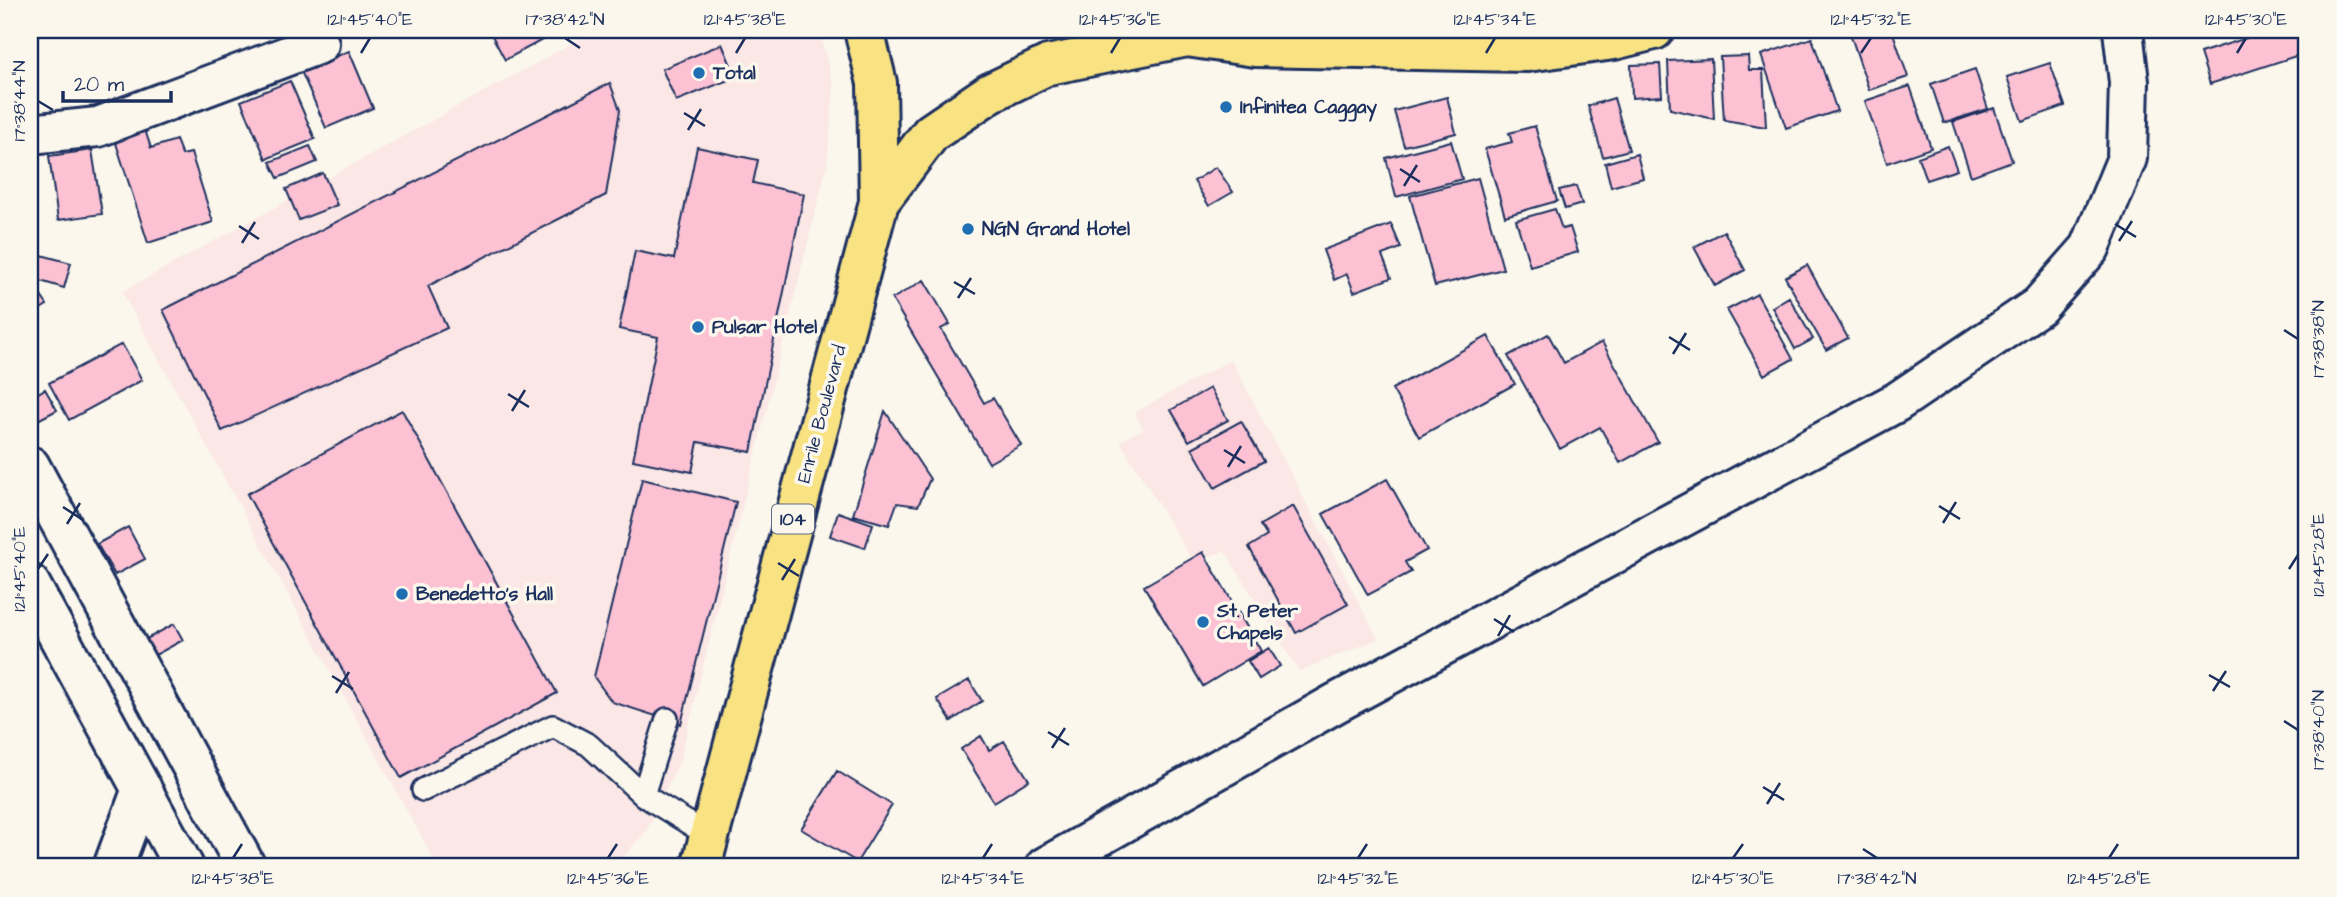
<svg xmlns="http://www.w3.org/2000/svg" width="2337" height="897" font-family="'Architects Daughter',sans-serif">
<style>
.built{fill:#fbe7e5}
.building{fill:#fcc2d4;stroke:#1b2f5e;stroke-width:2}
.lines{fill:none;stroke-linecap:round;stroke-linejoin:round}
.service-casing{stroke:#1b2f5e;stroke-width:26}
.minor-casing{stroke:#1b2f5e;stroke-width:44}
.primary-casing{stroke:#1b2f5e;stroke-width:44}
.trunk-casing{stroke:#1b2f5e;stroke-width:44}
.service{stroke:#fbf7ec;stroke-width:21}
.minor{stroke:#fbf7ec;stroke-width:38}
.primary{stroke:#f8e281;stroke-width:38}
.trunk{stroke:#f8e281;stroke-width:38}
.ticks{fill:none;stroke:#1b2f5e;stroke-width:2.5}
.poi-dot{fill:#1f6fb2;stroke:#fbf7ec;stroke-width:2.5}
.labels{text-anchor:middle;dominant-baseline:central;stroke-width:7;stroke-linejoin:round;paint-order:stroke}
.shield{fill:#fbf7ec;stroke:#5e6b89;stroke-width:2}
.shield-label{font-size:18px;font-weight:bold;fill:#1b2f5e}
.poi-label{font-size:19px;font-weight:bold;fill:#1b2f5e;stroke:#fbf7ec;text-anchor:start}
.street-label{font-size:19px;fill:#1b2f5e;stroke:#fbf7ec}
.neatline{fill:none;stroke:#1b2f5e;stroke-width:2.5}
.ticks-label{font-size:18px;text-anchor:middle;fill:#1b2f5e}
</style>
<rect width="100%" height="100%" fill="#fbf7ec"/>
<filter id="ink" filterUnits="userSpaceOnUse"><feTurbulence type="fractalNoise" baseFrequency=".0143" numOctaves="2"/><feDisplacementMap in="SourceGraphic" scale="14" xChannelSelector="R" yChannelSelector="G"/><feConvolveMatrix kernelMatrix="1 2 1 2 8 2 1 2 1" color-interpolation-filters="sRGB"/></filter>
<g filter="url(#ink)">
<!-- built -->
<path class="built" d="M596,30H819L834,87L827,165L680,760L647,830L614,867H438L122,292Z
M1231,360L1378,639L1299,671L1225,551L1193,561L1120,441L1143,429L1135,412Z"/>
<!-- building -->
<path class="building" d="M489,30H542L546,38L505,60Z
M1849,30H1892L1908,77L1869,90Z
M2271,30H2297L2305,53L2210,84L2200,53Z
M1812,38L1837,111L1786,128L1761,55Z
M722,44L736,77L676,101L662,69Z
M349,51L373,108L326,128L301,71Z
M1748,56L1749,70H1763L1766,127L1724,120L1720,57Z
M1711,59L1714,119L1670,109L1668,61Z
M2050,63L2065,106L2022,121L2007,77Z
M1660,64L1662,96L1632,98L1631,65Z
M1975,69L1988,109L1944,123L1931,84Z
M290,81L315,139L266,159L241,101Z
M610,83L620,110L606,195L428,286L447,328L222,431L163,310Z
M1910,86L1931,148L1887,163L1865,101Z
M1447,97L1456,133L1404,146L1394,111Z
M1614,98L1629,150L1603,157L1588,106Z
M1994,108L2012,161L1971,176L1953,122Z
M1535,126L1557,201L1505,216L1485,149L1512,142L1509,133Z
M144,127L151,148L176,140L182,155L191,153L213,222L148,243L114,137Z
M1451,141L1462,179L1396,197L1386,158Z
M310,146L317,162L278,178L270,162Z
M1948,146L1957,170L1926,180L1918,157Z
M697,147L758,160L753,183L804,194L751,452L698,442L692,472L633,460L658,337L619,329L635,251L674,259Z
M92,150L102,214L58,220L49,156Z
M1637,154L1643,178L1611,187L1605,163Z
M1216,167L1233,192L1209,206L1194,181Z
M323,173L337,205L299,220L286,189Z
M1478,178L1503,269L1435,286L1410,196Z
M1576,186L1582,204L1565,209L1559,190Z
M1555,209L1562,229L1570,227L1578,252L1530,266L1516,220Z
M1391,224L1401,248L1382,255L1391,278L1354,292L1347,274L1334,280L1323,250Z
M1724,231L1745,270L1715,286L1694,247Z
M30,252L71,263L64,288L30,278Z
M1807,265L1848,338L1826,350L1785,277Z
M924,280L950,324L941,329L984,403L993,398L1021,445L989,463L892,299Z
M33,284L47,305L31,315L35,320L30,323V286Z
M1757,294L1793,359L1764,375L1727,310Z
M1789,297L1813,339L1795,349L1772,307Z
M1548,334L1564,363L1602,342L1658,442L1620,463L1600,427L1560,449L1508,356Z
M1488,336L1515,384L1419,437L1392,389Z
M122,344L142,380L69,420L49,383Z
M1210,388L1228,420L1189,441L1171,410Z
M45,389L57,410L30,424V398Z
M402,410L557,693L401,778L247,494Z
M885,411L930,479L918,506L897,503L889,525L853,515Z
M1241,421L1264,461L1215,488L1192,448Z
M642,479L736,502L681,724L612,702L594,677Z
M1387,479L1427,550L1405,562L1411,572L1368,595L1323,514Z
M1293,506L1348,604L1296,633L1249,547L1267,536L1260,525Z
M838,512L873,524L865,548L830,536Z
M128,527L145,559L115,575L97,544Z
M1203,552L1261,651L1203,686L1144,586Z
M174,624L183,640L148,659L139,643Z
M1269,648L1280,666L1259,679L1248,661Z
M969,680L982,701L951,721L937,699Z
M981,736L989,750L1004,741L1029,780L994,802L961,749Z
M837,771L892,805L857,862L801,829Z
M415,859L419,867H399Z"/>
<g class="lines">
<defs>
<path id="service" d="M423,790L553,726L589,745L643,795L708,835
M643,795L667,719"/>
<path id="minor" d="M30,134L98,127L319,44
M30,466L246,867
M30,584L184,867
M113,867L142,789
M1045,867L1336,703L1897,402L2039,306L2090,248L2127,158L2129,82L2123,30"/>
<path id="primary" d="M1165,30L1187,37L1255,47L1527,52L1614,40L1654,30"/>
<path id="trunk" d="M879,202L931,133L990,93L1048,65L1187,37
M701,867L879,202L877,83L864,30"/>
</defs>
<!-- service casing -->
<use href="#service" class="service-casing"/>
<!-- minor casing -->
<use href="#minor" class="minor-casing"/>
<!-- primary casing -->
<use href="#primary" class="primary-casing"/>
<!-- trunk casing -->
<use href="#trunk" class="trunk-casing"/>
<!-- service -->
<use href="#service" class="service"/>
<!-- minor -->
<use href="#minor" class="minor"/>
<!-- primary -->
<use href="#primary" class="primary"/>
<!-- trunk -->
<use href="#trunk" class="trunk"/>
</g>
</g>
<!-- ticks -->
<path class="ticks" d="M565,38L580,48M361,53L370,38M736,53L745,38M1111,53L1120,38M1486,53L1495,38M1861,53L1871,38M2237,53L2246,38M38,101L53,110M684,113L705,126M688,130L701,109M1400,169L1420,182M1404,186L1417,165M2115,224L2136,237M239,226L259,239M2119,241L2132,221M242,243L255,222M954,282L975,294M958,298L971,278M2284,330L2298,339M1669,337L1690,350M1673,354L1686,333M508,394L529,407M512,411L525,390M1224,450L1245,463M1228,467L1241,446M1939,506L1960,519M63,507L83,520M1943,523L1956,502M67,524L80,503M778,563L799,576M38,569L48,554M2289,569L2298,555M782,580L795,559M1494,619L1514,632M1498,636L1510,615M2209,675L2230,687M332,676L353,689M2213,691L2226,671M336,693L349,672M2284,721L2298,730M1048,732L1069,745M1052,748L1065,728M1763,787L1784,800M1767,804L1780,783M1863,849L1877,858M233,858L242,844M608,858L617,844M983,858L992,844M1358,858L1367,844M1733,858L1743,844M2109,858L2118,844"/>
<!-- markers -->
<g class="poi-dot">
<circle cx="699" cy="73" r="7"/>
<circle cx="1226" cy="107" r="7"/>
<circle cx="968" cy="229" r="7"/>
<circle cx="698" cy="327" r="7"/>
<circle cx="402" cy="594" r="7"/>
<circle cx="1203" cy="622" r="7"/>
</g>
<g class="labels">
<!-- shield labels -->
<rect class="shield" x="772" y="504.5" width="42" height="29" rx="5"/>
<g class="shield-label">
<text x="793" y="519">104</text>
</g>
<!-- poi labels -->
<g class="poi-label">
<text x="713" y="73">Total</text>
<text x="1240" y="107">Infinitea Caggay</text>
<text x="982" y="229">NGN Grand Hotel</text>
<text x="712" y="327">Pulsar Hotel</text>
<text x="416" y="594">Benedetto's Hall</text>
<text x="1217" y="611">St. Peter<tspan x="1217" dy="22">Chapels</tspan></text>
</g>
<!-- street labels -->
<g class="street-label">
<text transform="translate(822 414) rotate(-75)">Enrile Boulevard</text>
</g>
</g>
<!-- margin -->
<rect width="2337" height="897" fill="none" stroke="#fbf7ec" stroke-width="77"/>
<!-- scale -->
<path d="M63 91v10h108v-10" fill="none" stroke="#1b2f5e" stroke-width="3.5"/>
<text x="74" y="91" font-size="21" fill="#1b2f5e" stroke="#fbf7ec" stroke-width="5" paint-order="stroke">20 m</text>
<rect x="38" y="38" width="2260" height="820" class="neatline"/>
<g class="ticks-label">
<text x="370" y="25">121°45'40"E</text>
<text x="565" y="25">17°38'42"N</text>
<text x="745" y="25">121°45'38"E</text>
<text x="1120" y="25">121°45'36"E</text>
<text x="1495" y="25">121°45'34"E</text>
<text x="1871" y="25">121°45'32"E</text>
<text x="2246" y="25">121°45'30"E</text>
<text transform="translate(19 101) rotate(-90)" y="6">17°38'44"N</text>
<text transform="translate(2318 339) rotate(-90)" y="6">17°38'38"N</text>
<text transform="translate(2318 555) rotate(-90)" y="6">121°45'28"E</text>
<text transform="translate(19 569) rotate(-90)" y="6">121°45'40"E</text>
<text transform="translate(2318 730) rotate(-90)" y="6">17°38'40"N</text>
<text x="233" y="884">121°45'38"E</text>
<text x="608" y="884">121°45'36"E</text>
<text x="983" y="884">121°45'34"E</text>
<text x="1358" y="884">121°45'32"E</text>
<text x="1733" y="884">121°45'30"E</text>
<text x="1877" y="884">17°38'42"N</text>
<text x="2109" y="884">121°45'28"E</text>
</g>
</svg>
